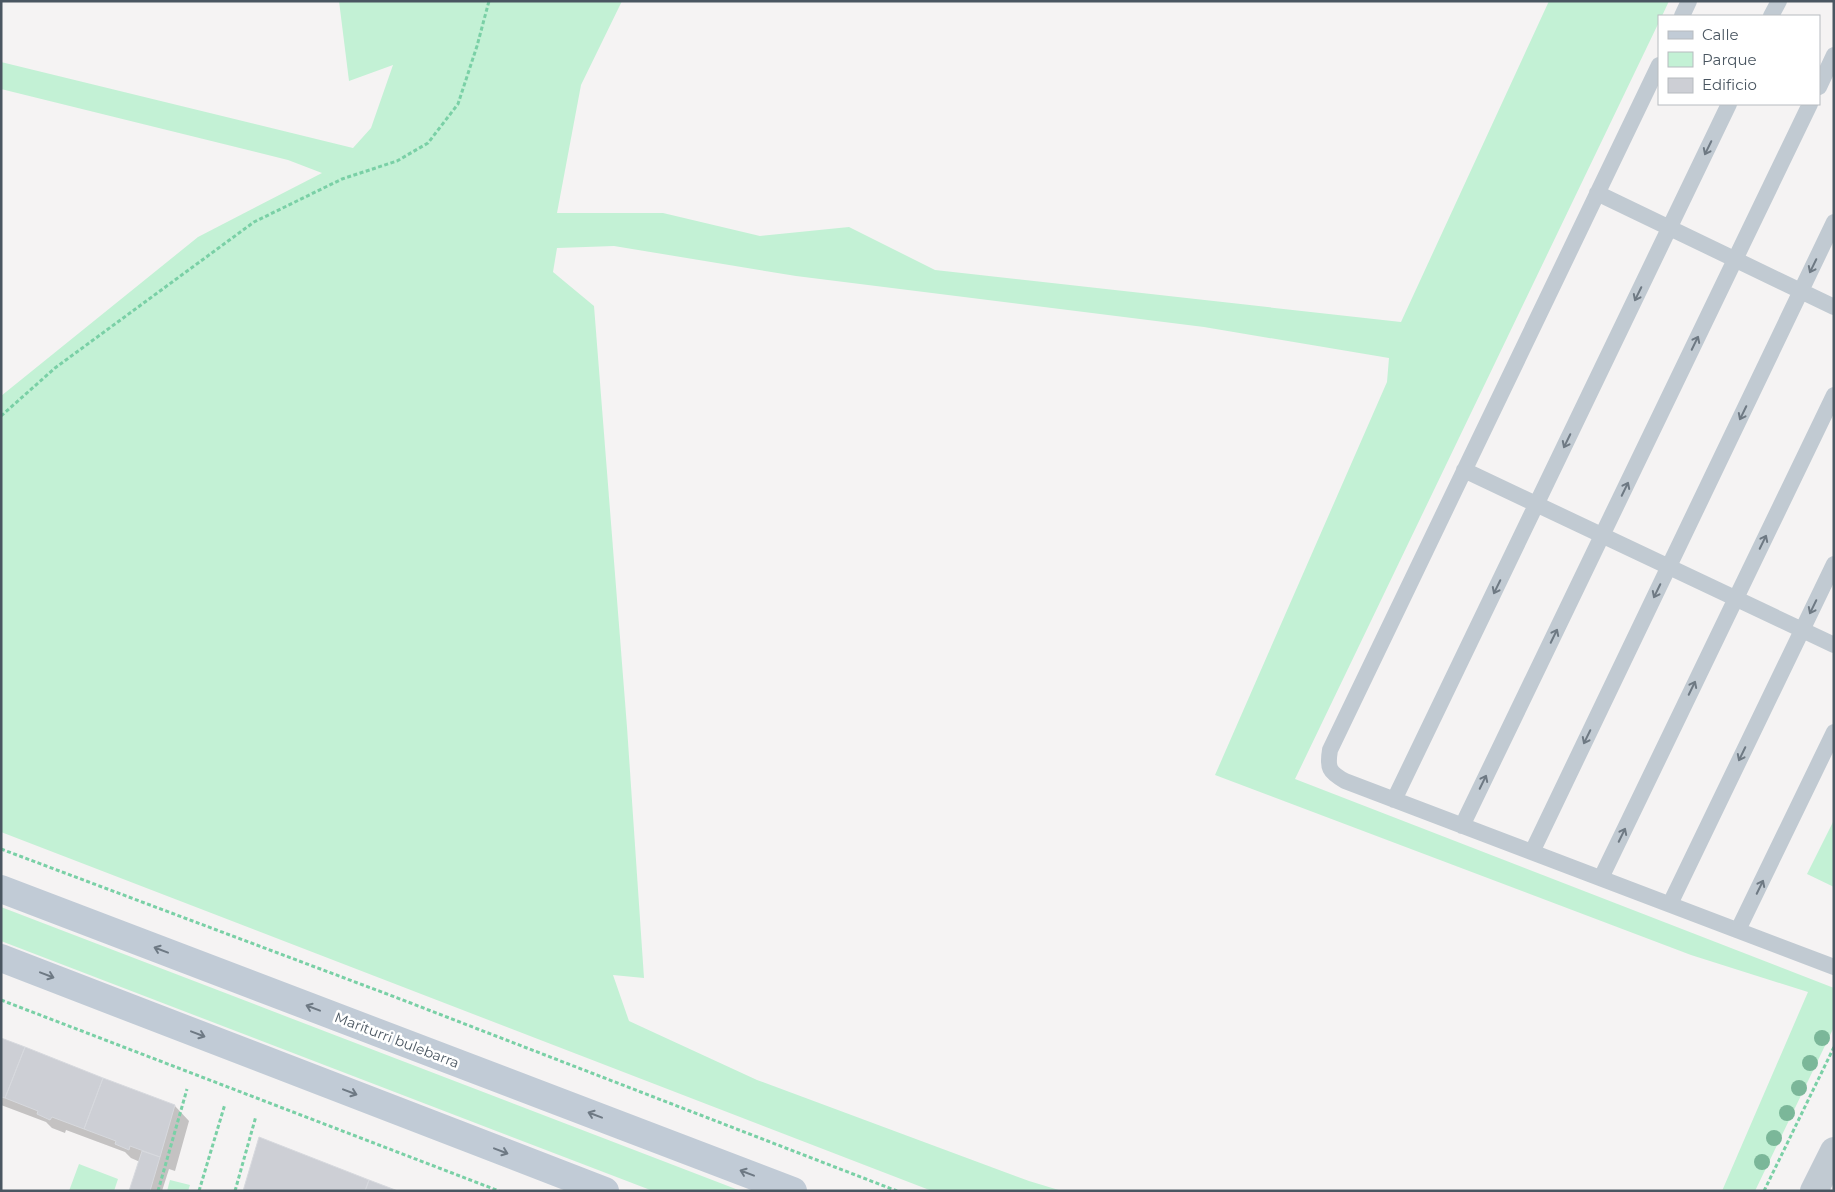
<svg xmlns="http://www.w3.org/2000/svg" width="1835" height="1192" font-family="Montserrat,sans-serif">
<style>
.green{fill:#c3f1d5}
.shadow{fill:#0003}
.building{fill:#cdcfd5;stroke:#d7d9de}
.lines{fill:none;stroke-linecap:round;stroke-linejoin:round}
.path{stroke:#7ad0a6;stroke-width:3;stroke-dasharray:4 2.5;stroke-linecap:butt}
.lane{stroke:#c1cad2;stroke-width:16}
.street{stroke:#c1cad2;stroke-width:28}
.secondary{stroke:#c1cbd6;stroke-width:28}
.tree{fill:#7bb799}
.oneway{stroke:#6e7983}
.oneway2{stroke:#6e7984}
.labels{text-anchor:middle;dominant-baseline:central;stroke-width:5;stroke-linejoin:round;paint-order:stroke}
.street-label{font-size:14px;fill:#4a5661;stroke:#fff}
</style>
<rect width="100%" height="100%" fill="#f5f3f3"/>
<!-- green -->
<path class="green" d="M339,1H622L581,85L557,213H663L760,236L849,227L935,270L1401,322L1549,1H1669L1662,16H1659V22L1295,779L1834,988V1027L1755,1191H1722L1808,992L1691,955L1215,775L1387,382L1389,358L1204,327L796,276L614,246L557,248L553,272L594,306L627,727L644,978L613,975L629,1021L757,1080L1029,1181L1062,1191H932L1,832V396L198,237L322,173L288,160L1,89V62L353,148L371,128L393,65L349,81Z
M1834,820V887L1807,874Z
M1,907L741,1191H653L1,941Z
M79,1164L118,1179L114,1191H69Z
M170,1180L190,1185L188,1191H167Z"/>
<!-- shadow -->
<path class="shadow" d="M1,1040L175,1106L189,1121L175,1171L169,1169L162,1191H130L140,1162L131,1158L125,1152L66,1130L65,1133L52,1128L46,1122L1,1105Z"/>
<!-- building -->
<path class="building" d="M1,1038L25,1047L5,1098L1,1097Z
M25,1047L103,1078L84,1129L52,1117L50,1120L37,1114L38,1111L5,1098Z
M103,1078L175,1105L160,1157L130,1146L129,1150L115,1144L116,1141L84,1129Z
M259,1137L369,1180L365,1191H243Z
M142,1151L160,1157L150,1191H129Z
M369,1180L398,1191H365Z"/>
<g class="lines">
<!-- path -->
<path class="path" d="M1,416L55,368L254,222L342,179L397,161L428,143L458,104L477,46L489,1
M1,849L395,997L897,1191
M1,1000L499,1191
M158,1191L187,1089
M199,1191L225,1104
M235,1191L256,1116
M1764,1191L1834,1047"/>
<!-- lane -->
<path class="lane" d="M1682,16L1689,1
M1771,16L1779,1
M1659,65L1330,750C1327,768 1329,772 1345,781L1834,967
M1819,87L1834,55
M1597,193L1834,307
M1464,470L1834,645
M1394,800L1729,104
M1462,826L1810,104
M1532,852L1834,222
M1601,878L1834,395
M1670,904L1834,564
M1738,930L1834,732"/>
<!-- street -->
<path class="street" d="M1814,1191L1834,1151"/>
<!-- secondary -->
<path class="secondary" d="M1,889L793,1191
M1,958L605,1191"/>
</g>
<!-- trees -->
<g class="tree">
<circle cx="1822" cy="1038" r="8"/>
<circle cx="1810" cy="1063" r="8"/>
<circle cx="1799" cy="1088" r="8"/>
<circle cx="1787" cy="1113" r="8"/>
<circle cx="1774" cy="1138" r="8"/>
<circle cx="1762" cy="1162" r="8"/>
</g>
<!-- one-way arrows -->
<defs><path id="oneway-shaft" d="M-6 0H5M1.5-3L5.5 0L1.5 3" fill="none" stroke-width="1.6" stroke-linecap="round" stroke-linejoin="round" transform="scale(1.25)"/></defs>
<g class="oneway">
<use href="#oneway-shaft" transform="translate(1708 148) rotate(116)"/>
<use href="#oneway-shaft" transform="translate(1813 266) rotate(116)"/>
<use href="#oneway-shaft" transform="translate(1638 294) rotate(116)"/>
<use href="#oneway-shaft" transform="translate(1695 343) rotate(-64)"/>
<use href="#oneway-shaft" transform="translate(1743 413) rotate(116)"/>
<use href="#oneway-shaft" transform="translate(1567 441) rotate(116)"/>
<use href="#oneway-shaft" transform="translate(1625 489) rotate(-64)"/>
<use href="#oneway-shaft" transform="translate(1763 542) rotate(-64)"/>
<use href="#oneway-shaft" transform="translate(1497 587) rotate(116)"/>
<use href="#oneway-shaft" transform="translate(1657 591) rotate(116)"/>
<use href="#oneway-shaft" transform="translate(1813 607) rotate(116)"/>
<use href="#oneway-shaft" transform="translate(1554 636) rotate(-64)"/>
<use href="#oneway-shaft" transform="translate(1692 688) rotate(-64)"/>
<use href="#oneway-shaft" transform="translate(1587 737) rotate(116)"/>
<use href="#oneway-shaft" transform="translate(1742 754) rotate(116)"/>
<use href="#oneway-shaft" transform="translate(1483 782) rotate(-64)"/>
<use href="#oneway-shaft" transform="translate(1622 835) rotate(-64)"/>
<use href="#oneway-shaft" transform="translate(1760 887) rotate(-64)"/>
</g>
<g class="oneway2">
<use href="#oneway-shaft" transform="translate(161 950) rotate(-159)"/>
<use href="#oneway-shaft" transform="translate(47 975) rotate(21)"/>
<use href="#oneway-shaft" transform="translate(313 1008) rotate(-159)"/>
<use href="#oneway-shaft" transform="translate(198 1034) rotate(21)"/>
<use href="#oneway-shaft" transform="translate(350 1092) rotate(21)"/>
<use href="#oneway-shaft" transform="translate(595 1115) rotate(-159)"/>
<use href="#oneway-shaft" transform="translate(501 1151) rotate(21)"/>
<use href="#oneway-shaft" transform="translate(747 1173) rotate(-159)"/>
</g>
<g class="labels">
<!-- street labels -->
<g class="street-label">
<text transform="translate(397 1040) rotate(21)">Mariturri bulebarra</text>
</g>
</g>
<!-- border -->
<rect width="1835" height="1192" fill="none" stroke="#4a5661" stroke-width="5"/>
<!-- legend -->
<rect x="1658" y="15" width="162" height="90" fill="#ffffff" stroke="#b7bbc0"/>
<rect x="1668" y="31" width="25" height="8" fill="#c1cbd6" stroke="#b7bbc0"/>
<text x="1702" y="40" font-size="15" fill="#4a5661">Calle</text>
<rect x="1668" y="52" width="25" height="15" fill="#c3f1d5" stroke="#b7bbc0"/>
<text x="1702" y="65" font-size="15" fill="#4a5661">Parque</text>
<rect x="1668" y="78" width="25" height="15" fill="#cdcfd5" stroke="#b7bbc0"/>
<text x="1702" y="90" font-size="15" fill="#4a5661">Edificio</text>
</svg>
